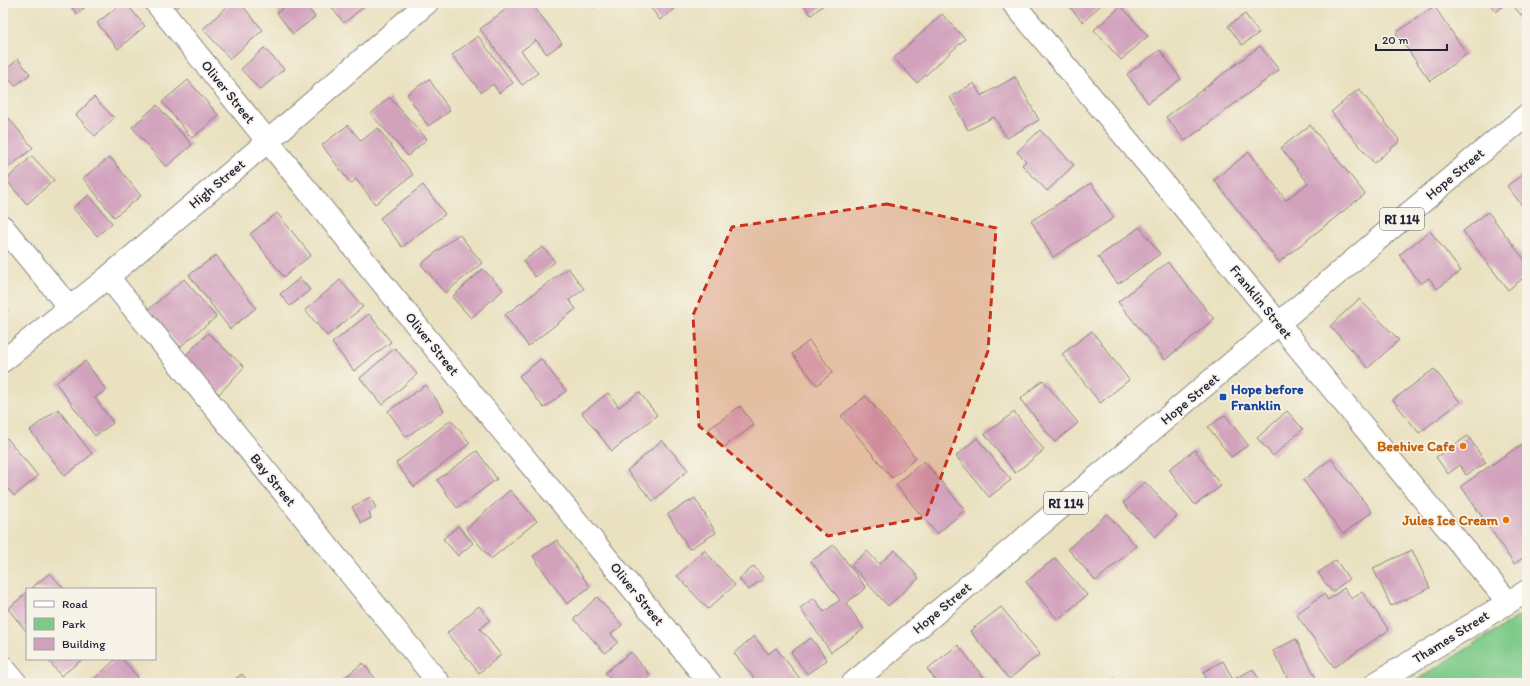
<svg xmlns="http://www.w3.org/2000/svg" width="1530" height="686" font-family="Itim,sans-serif">
<style>
.green{fill:#7eca89;stroke:#507662}
.building{fill:#d2a2bd}
.lines{fill:none;stroke-linecap:round;stroke-linejoin:round}
.minor-casing{stroke:#86827d;stroke-width:24}
.major-casing{stroke:#86827d;stroke-width:24}
.minor{stroke:#fff;stroke-width:22}
.major{stroke:#fff;stroke-width:22}
.marked{fill:#c8321e;fill-opacity:0.2;stroke:#c8321e;stroke-width:3;stroke-dasharray:8 5;stroke-linejoin:round}
.transit-dot{fill:#1a4fb4;stroke:#f7f3e8;stroke-width:1.5}
.food-dot{fill:#e8710a;stroke:#f7f3e8;stroke-width:1.5}
.labels{text-anchor:middle;dominant-baseline:central;stroke-width:3.5;stroke-linejoin:round;paint-order:stroke}
.shield{fill:#f7f3e8;stroke:#62616f;stroke-width:1}
.shield-label{font-size:13px;font-weight:bold;fill:#22223b}
.street-label{font-size:14px;fill:#22223b;stroke:#f7f3e8}
.transit-label{font-size:14px;font-weight:bold;fill:#164399;stroke:#f7f3e8;text-anchor:start}
.food-label{font-size:14px;font-weight:bold;fill:#c56008;stroke:#f7f3e8;text-anchor:end}
</style>
<rect width="100%" height="100%" fill="#f7f3e8"/>
<filter id="ink" filterUnits="userSpaceOnUse"><feTurbulence type="fractalNoise" baseFrequency=".025" numOctaves="2"/><feDisplacementMap in="SourceGraphic" scale="8" xChannelSelector="R" yChannelSelector="G"/><feConvolveMatrix kernelMatrix="1 2 1 2 8 2 1 2 1" color-interpolation-filters="sRGB"/></filter>
<filter id="wash" filterUnits="userSpaceOnUse"><feTurbulence type="fractalNoise" baseFrequency=".012" numOctaves="4" result="noise"/><feDisplacementMap in="SourceGraphic" scale="16" xChannelSelector="R" yChannelSelector="G"/><feGaussianBlur stdDeviation="0.9" result="paint"/><feColorMatrix in="noise" values="0 0 0 0 0 0 0 0 0 0 0 0 0 0 0 0 0 1.4 0 .05"/><feComposite in="paint" operator="in"/></filter>
<g filter="url(#wash)">
<rect width="100%" height="100%" fill="#e9e1bf"/>
<!-- green -->
<path class="green" d="M1527,611V683H1412Z"/>
<g id="blocks">
<!-- building -->
<path class="building" d="M68,3H90L77,14Z
M122,3H126L145,26L118,49L97,23Z
M173,3H182L177,8Z
M231,3H240L263,30L230,59L203,29Z
M289,3H304L315,17L293,34L277,13Z
M328,3H368L344,23Z
M514,3H531L562,43L547,54L536,40L521,51L538,73L522,85L480,29Z
M590,3H599L594,8Z
M647,3H682L660,20Z
M802,3H826L811,15Z
M1066,3H1103L1083,22Z
M1489,3H1507L1496,12Z
M1511,3H1527V22Z
M1121,6L1148,36L1121,60L1094,30Z
M1434,6L1467,54L1430,81L1396,33Z
M942,14L965,39L917,83L894,58Z
M1245,14L1259,33L1242,45L1228,26Z
M478,36L513,83L499,93L493,84L481,92L452,55Z
M1260,46L1279,70L1185,141L1166,117Z
M264,48L284,69L260,90L241,69Z
M1160,50L1181,79L1148,103L1127,74Z
M18,59L30,74L15,86L3,72Z
M1015,77L1039,120L1007,138L994,117L968,130L950,97L974,83L981,96Z
M429,79L450,111L428,126L407,94Z
M188,80L219,116L192,138L162,102Z
M1359,89L1400,141L1374,163L1331,112Z
M94,97L114,118L95,136L76,115Z
M389,97L427,139L408,156L371,114Z
M157,105L192,145L166,167L132,127Z
M8,117L33,148L3,172V121Z
M348,125L361,141L378,128L413,175L375,204L356,179L351,184L322,145Z
M1310,125L1365,194L1279,262L1214,180L1249,152L1286,200L1308,183L1281,148Z
M1040,130L1074,165L1047,191L1022,165L1026,161L1017,152Z
M32,156L54,180L27,204L6,180Z
M110,157L141,196L114,217L83,178Z
M1527,171V212L1507,186Z
M1091,183L1114,218L1053,257L1031,221Z
M423,185L445,214L402,247L380,218Z
M89,195L112,223L97,236L73,208Z
M1488,212L1527,263V275L1508,290L1463,231Z
M277,213L311,255L284,277L250,234Z
M1140,227L1160,254L1118,284L1098,257Z
M1430,231L1461,271L1437,289L1429,278L1421,284L1399,255Z
M459,234L482,263L445,293L421,264Z
M543,247L555,262L535,277L523,261Z
M216,255L256,308L230,329L189,275Z
M1168,262L1214,319L1165,360L1118,302Z
M568,268L584,289L569,300L576,309L528,346L505,315Z
M483,269L503,290L471,318L452,297Z
M300,278L310,290L290,306L280,294Z
M184,279L216,317L180,347L149,309Z
M340,280L363,307L327,336L305,310Z
M1359,299L1399,340L1368,368L1330,326Z
M3,304L8,310L3,314Z
M369,314L391,342L354,371L332,343Z
M1092,331L1129,380L1100,403L1062,354Z
M208,333L244,367L219,394L183,358Z
M809,341L833,372L817,385L792,354Z
M395,348L417,374L382,405L360,378Z
M541,359L566,391L544,408L519,376Z
M85,361L106,390L95,398L113,423L95,436L56,383Z
M1434,369L1460,402L1419,433L1393,400Z
M1043,380L1078,423L1055,442L1020,399Z
M426,385L444,411L406,437L388,411Z
M639,392L657,415L612,451L582,413L608,393L619,407Z
M866,396L916,458L892,478L841,416Z
M740,406L754,425L723,448L709,429Z
M58,409L92,454L65,476L30,430Z
M1287,411L1303,429L1273,456L1257,438Z
M1014,412L1044,450L1015,473L985,434Z
M1225,415L1248,445L1231,457L1208,427Z
M451,420L470,443L414,487L396,463Z
M1468,436L1486,463L1466,475L1460,465L1448,474L1436,457Z
M7,438L38,476L14,496L3,483V441Z
M977,438L1011,480L989,497L956,456Z
M662,440L688,470L653,501L627,471Z
M1527,443V475L1522,469L1527,477V555L1514,564L1461,486L1510,452Z
M1195,450L1221,486L1195,505L1169,469Z
M477,451L497,479L457,508L437,480Z
M1331,459L1372,512L1343,534L1303,480Z
M924,461L965,510L937,534L896,485Z
M1145,482L1177,516L1155,537L1123,503Z
M510,490L537,521L491,559L466,529Z
M370,497L376,508L369,512L371,518L361,523L352,507Z
M695,498L716,533L689,549L668,514Z
M1107,514L1136,546L1096,581L1068,549Z
M458,526L473,543L458,556L443,539Z
M557,540L590,587L567,604L533,556Z
M834,545L866,588L846,603L864,629L831,652L800,608L814,598L824,612L840,600L811,561Z
M704,550L735,585L708,609L677,576Z
M895,550L919,578L888,606L851,565L867,551L879,564Z
M1412,550L1430,588L1391,606L1373,568Z
M1055,558L1087,595L1058,620L1026,582Z
M1336,560L1349,579L1332,592L1318,573Z
M754,566L763,578L749,590L739,579Z
M50,573L64,589H31Z
M1344,588L1352,599L1362,592L1389,630L1334,667L1296,614L1324,594L1328,600Z
M27,592V632L8,609Z
M597,597L622,625L611,634L618,642L605,653L574,619Z
M479,606L490,620L480,629L501,655L479,673L447,633Z
M1001,607L1040,654L1009,679L970,631Z
M754,636L768,654L776,648L802,681L799,683H758L734,653Z
M811,638L827,660L807,674L791,652Z
M1296,639L1316,678L1307,683H1290L1273,651Z
M958,645L988,683H938L927,669Z
M631,652L650,675L640,683H613L605,673Z
M47,659H83L61,676Z
M116,659H122L138,677L131,683H90Z
M1223,661L1233,680L1253,669L1261,683H1208L1203,672Z
M363,663L379,683H338Z
M242,674L249,683H230Z
M1114,678L1117,683H1108Z"/>
</g>
</g>
<g filter="url(#ink)">
<use href="#blocks" fill-opacity="0" stroke="#86827d" stroke-width="1"/>
<g class="lines">
<defs>
<path id="minor" d="M156,3L468,389L710,683
M1013,3L1176,198L1279,324L1508,602
M3,227L69,307
M108,277L439,683
M3,361L108,277L268,141L427,3
M3,667L16,683
M1376,683L1527,591"/>
<path id="major" d="M853,683L1472,160L1527,115"/>
</defs>
<!-- minor casing -->
<use href="#minor" class="minor-casing"/>
<!-- major casing -->
<use href="#major" class="major-casing"/>
<!-- minor -->
<use href="#minor" class="minor"/>
<!-- major -->
<use href="#major" class="major"/>
</g>
</g>
<!-- marked area -->
<path class="marked" d="M887,204L996,228L988,351L926,517L828,536L699,426L693,315L732,227Z"/>
<!-- markers -->
<rect class="transit-dot" x="1219" y="393" width="8" height="8" rx="2"/>
<g class="food-dot">
<circle cx="1463" cy="446" r="4"/>
<circle cx="1506" cy="520" r="4"/>
</g>
<g class="labels">
<!-- shield labels -->
<g class="shield">
<rect x="1380" y="208" width="44" height="22" rx="3"/>
<rect x="1044" y="492" width="44" height="22" rx="3"/>
</g>
<g class="shield-label">
<text x="1402" y="219">RI 114</text>
<text x="1066" y="503">RI 114</text>
</g>
<!-- street labels -->
<g class="street-label">
<text transform="translate(228 92) rotate(51)">Oliver Street</text>
<text transform="translate(1455 174) rotate(-40)">Hope Street</text>
<text transform="translate(217 184) rotate(-40)">High Street</text>
<text transform="translate(1261 302) rotate(51)">Franklin Street</text>
<text transform="translate(432 344) rotate(51)">Oliver Street</text>
<text transform="translate(1190 399) rotate(-40)">Hope Street</text>
<text transform="translate(273 480) rotate(51)">Bay Street</text>
<text transform="translate(637 594) rotate(51)">Oliver Street</text>
<text transform="translate(942 608) rotate(-40)">Hope Street</text>
<text transform="translate(1451 637) rotate(-32)">Thames Street</text>
</g>
<!-- transit labels -->
<g class="transit-label">
<text x="1231" y="389">Hope before<tspan x="1231" dy="16">Franklin</tspan></text>
</g>
<!-- food labels -->
<g class="food-label">
<text x="1455" y="446">Beehive Cafe</text>
<text x="1498" y="520">Jules Ice Cream</text>
</g>
</g>
<!-- margin -->
<rect width="1530" height="686" fill="none" stroke="#f7f3e8" stroke-width="16"/>
<!-- legend -->
<rect x="26" y="588" width="130" height="72" fill="#f7f3e8" stroke="#a29fa3"/>
<rect x="34" y="601" width="20" height="6" fill="#ffffff" stroke="#a29fa3"/>
<text x="62" y="608" font-size="12" fill="#22223b">Road</text>
<rect x="34" y="618" width="20" height="12" fill="#7eca89" stroke="#a29fa3"/>
<text x="62" y="628" font-size="12" fill="#22223b">Park</text>
<rect x="34" y="638" width="20" height="12" fill="#d2a2bd" stroke="#a29fa3"/>
<text x="62" y="648" font-size="12" fill="#22223b">Building</text>
<!-- scale -->
<path d="M1376 44v6h71v-6" fill="none" stroke="#22223b" stroke-width="2"/>
<text x="1382" y="44" font-size="12" fill="#22223b" stroke="#f7f3e8" stroke-width="3" paint-order="stroke">20 m</text>
</svg>
